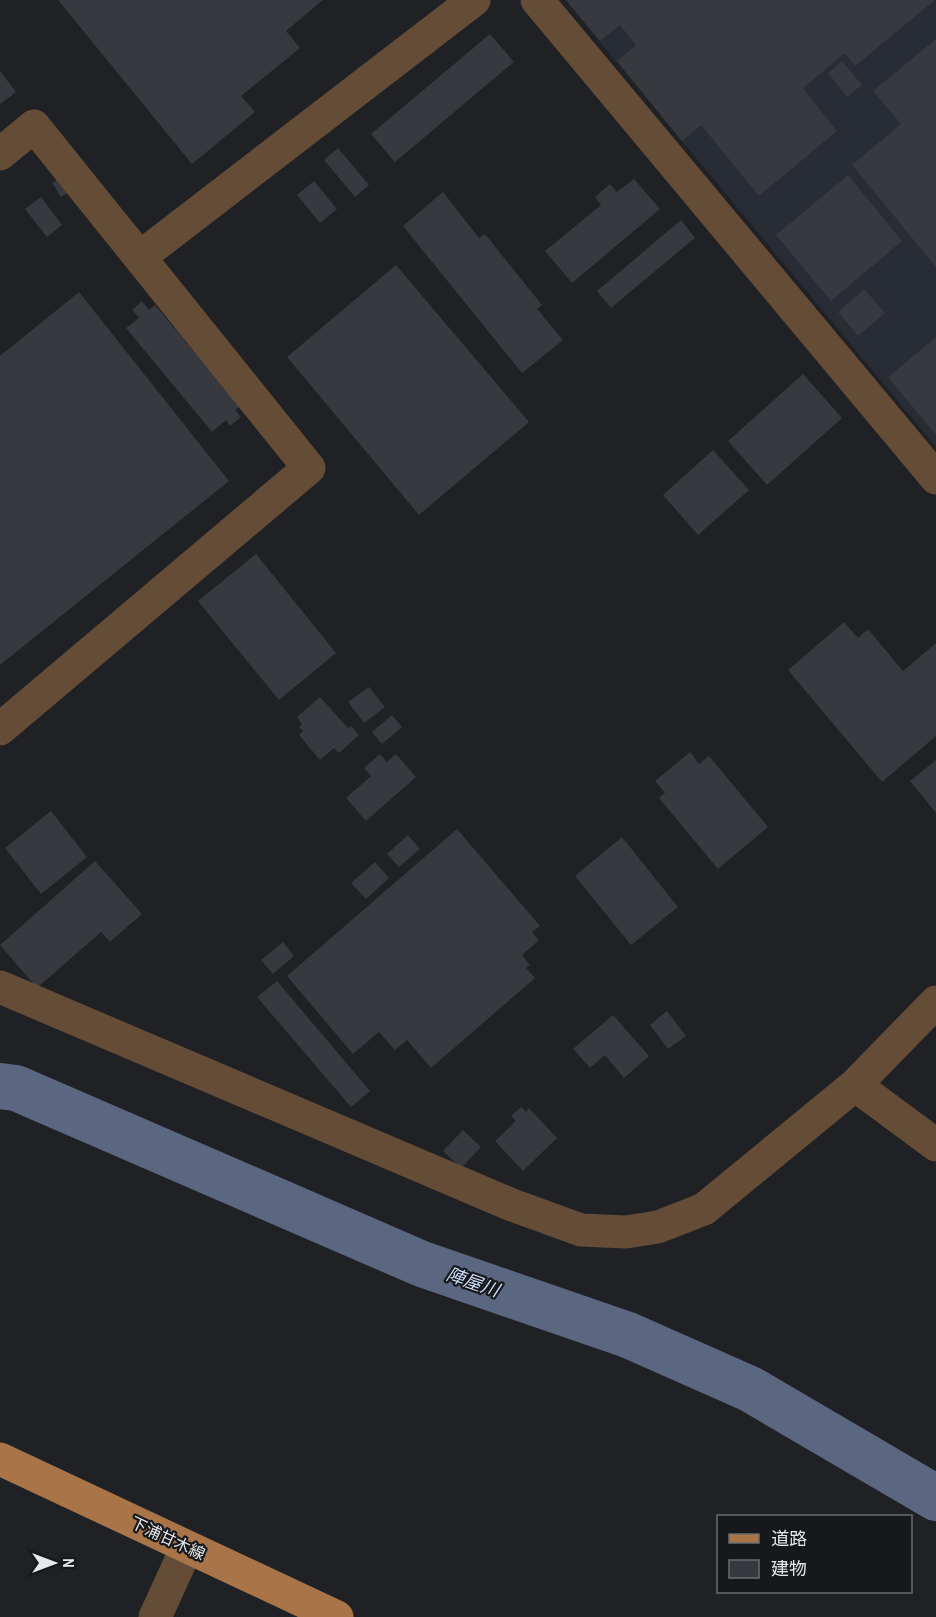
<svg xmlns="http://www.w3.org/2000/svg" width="936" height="1617" font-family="'Archivo Narrow','Noto Sans JP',sans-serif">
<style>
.built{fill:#282c35}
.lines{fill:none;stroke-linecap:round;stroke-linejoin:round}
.river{stroke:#5b6781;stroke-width:46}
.building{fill:#37393e}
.minor{stroke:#654c37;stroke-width:33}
.major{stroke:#a97548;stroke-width:33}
.labels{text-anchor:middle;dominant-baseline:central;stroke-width:4.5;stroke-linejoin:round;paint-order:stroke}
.street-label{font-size:16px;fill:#e7e8eb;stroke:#16181b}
.water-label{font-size:18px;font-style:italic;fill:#d0defd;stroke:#16181b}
</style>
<rect width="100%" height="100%" fill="#1f2125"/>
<!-- built -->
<path class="built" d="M565,0H936V447Z"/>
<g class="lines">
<!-- river -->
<path class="river" d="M0,1086L16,1088L422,1264L628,1335L750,1389L936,1498"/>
</g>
<!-- building -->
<path class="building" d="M58,0H323L286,31L300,48L241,96L255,112L192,164Z
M566,0H935L855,66L845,53L803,88L837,131L759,196L701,125L682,141L617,61L636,45L620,25L600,41Z
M490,34L514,62L395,162L371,134Z
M936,39V267L852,165L901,124L873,91Z
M842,61L862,85L847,97L828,73Z
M0,71L16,92L0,104Z
M338,148L369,185L355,197L324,160Z
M848,175L902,241L831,301L776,235Z
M60,178L69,192L61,197L52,183Z
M634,179L660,209L572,283L545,251L601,205L595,197L610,184L617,192Z
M314,181L337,209L320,223L297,195Z
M443,192L479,238L485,234L542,305L537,309L563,340L522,373L403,226Z
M41,197L62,225L47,237L25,209Z
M681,220L695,238L611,308L597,291Z
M396,265L529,422L419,515L287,357Z
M864,289L885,313L858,336L838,312Z
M79,292L229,481L0,665V356Z
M142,301L149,310L155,305L240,406L235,410L241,417L230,426L226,420L212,432L126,328L139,318L132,310Z
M936,337V435L888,377Z
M803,374L842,418L767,485L728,441Z
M713,450L749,490L698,535L663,495Z
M256,554L336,653L279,700L198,601Z
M844,622L858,638L868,629L903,671L936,643V736L882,782L788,670Z
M369,687L385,707L364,723L348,702Z
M320,697L348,728L351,726L359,735L339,753L334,748L320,760L299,735L303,731L299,727L302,724L297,717Z
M392,715L402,727L382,744L372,732Z
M690,752L699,764L709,756L768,827L718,869L659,798L665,793L655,781Z
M380,754L387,762L396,754L416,777L366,821L346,798L371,776L364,768Z
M936,760V813L910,781Z
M51,811L87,857L41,894L5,848Z
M457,829L540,926L532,932L539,940L522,955L530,965L526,968L535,978L431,1068L407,1040L395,1050L379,1032L353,1054L287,976Z
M408,835L420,849L399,867L387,854Z
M622,837L678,907L631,945L575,876Z
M95,861L142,914L110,942L101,932L37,988L0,945Z
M375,862L389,878L366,899L351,883Z
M283,942L294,956L273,974L261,960Z
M277,981L370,1091L351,1107L257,997Z
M667,1011L686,1036L668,1049L650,1025Z
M613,1015L649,1056L624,1078L605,1055L590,1068L573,1049Z
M521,1107L526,1112L529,1108L557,1138L523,1171L495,1141L516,1121L511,1116Z
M463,1130L481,1147L461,1168L443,1151Z"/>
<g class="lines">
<!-- minor -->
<path class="minor" d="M537,0L936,478
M0,154L34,126L309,468L0,729
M140,257L474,0
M0,987L512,1205L581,1230L626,1232L658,1227L704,1209L855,1085L936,1002
M855,1085L936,1145
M155,1617L187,1547"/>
<!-- major -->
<path class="major" d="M0,1459L337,1617"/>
</g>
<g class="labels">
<!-- street labels -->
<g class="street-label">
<text transform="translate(168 1538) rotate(25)">下浦甘木線</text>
</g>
<!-- water labels -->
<g class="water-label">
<text transform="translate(473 1282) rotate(19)">陣屋川</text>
</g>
</g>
<!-- legend -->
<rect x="717" y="1515" width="195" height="78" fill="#16181b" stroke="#6a6b6e" stroke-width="1.5"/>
<rect x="729" y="1534" width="30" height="9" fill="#a97548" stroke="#6a6b6e" stroke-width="1.5"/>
<text x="771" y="1545" font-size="18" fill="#e7e8eb">道路</text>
<rect x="729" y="1560" width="30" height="18" fill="#37393e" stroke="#6a6b6e" stroke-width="1.5"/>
<text x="771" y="1575" font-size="18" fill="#e7e8eb">建物</text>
<!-- north arrow -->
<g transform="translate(54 1563) rotate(90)" stroke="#16181b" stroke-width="4.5" paint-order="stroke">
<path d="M0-4.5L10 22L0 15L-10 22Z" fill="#e7e8eb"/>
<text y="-9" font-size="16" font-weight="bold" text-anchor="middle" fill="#e7e8eb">N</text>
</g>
</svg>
